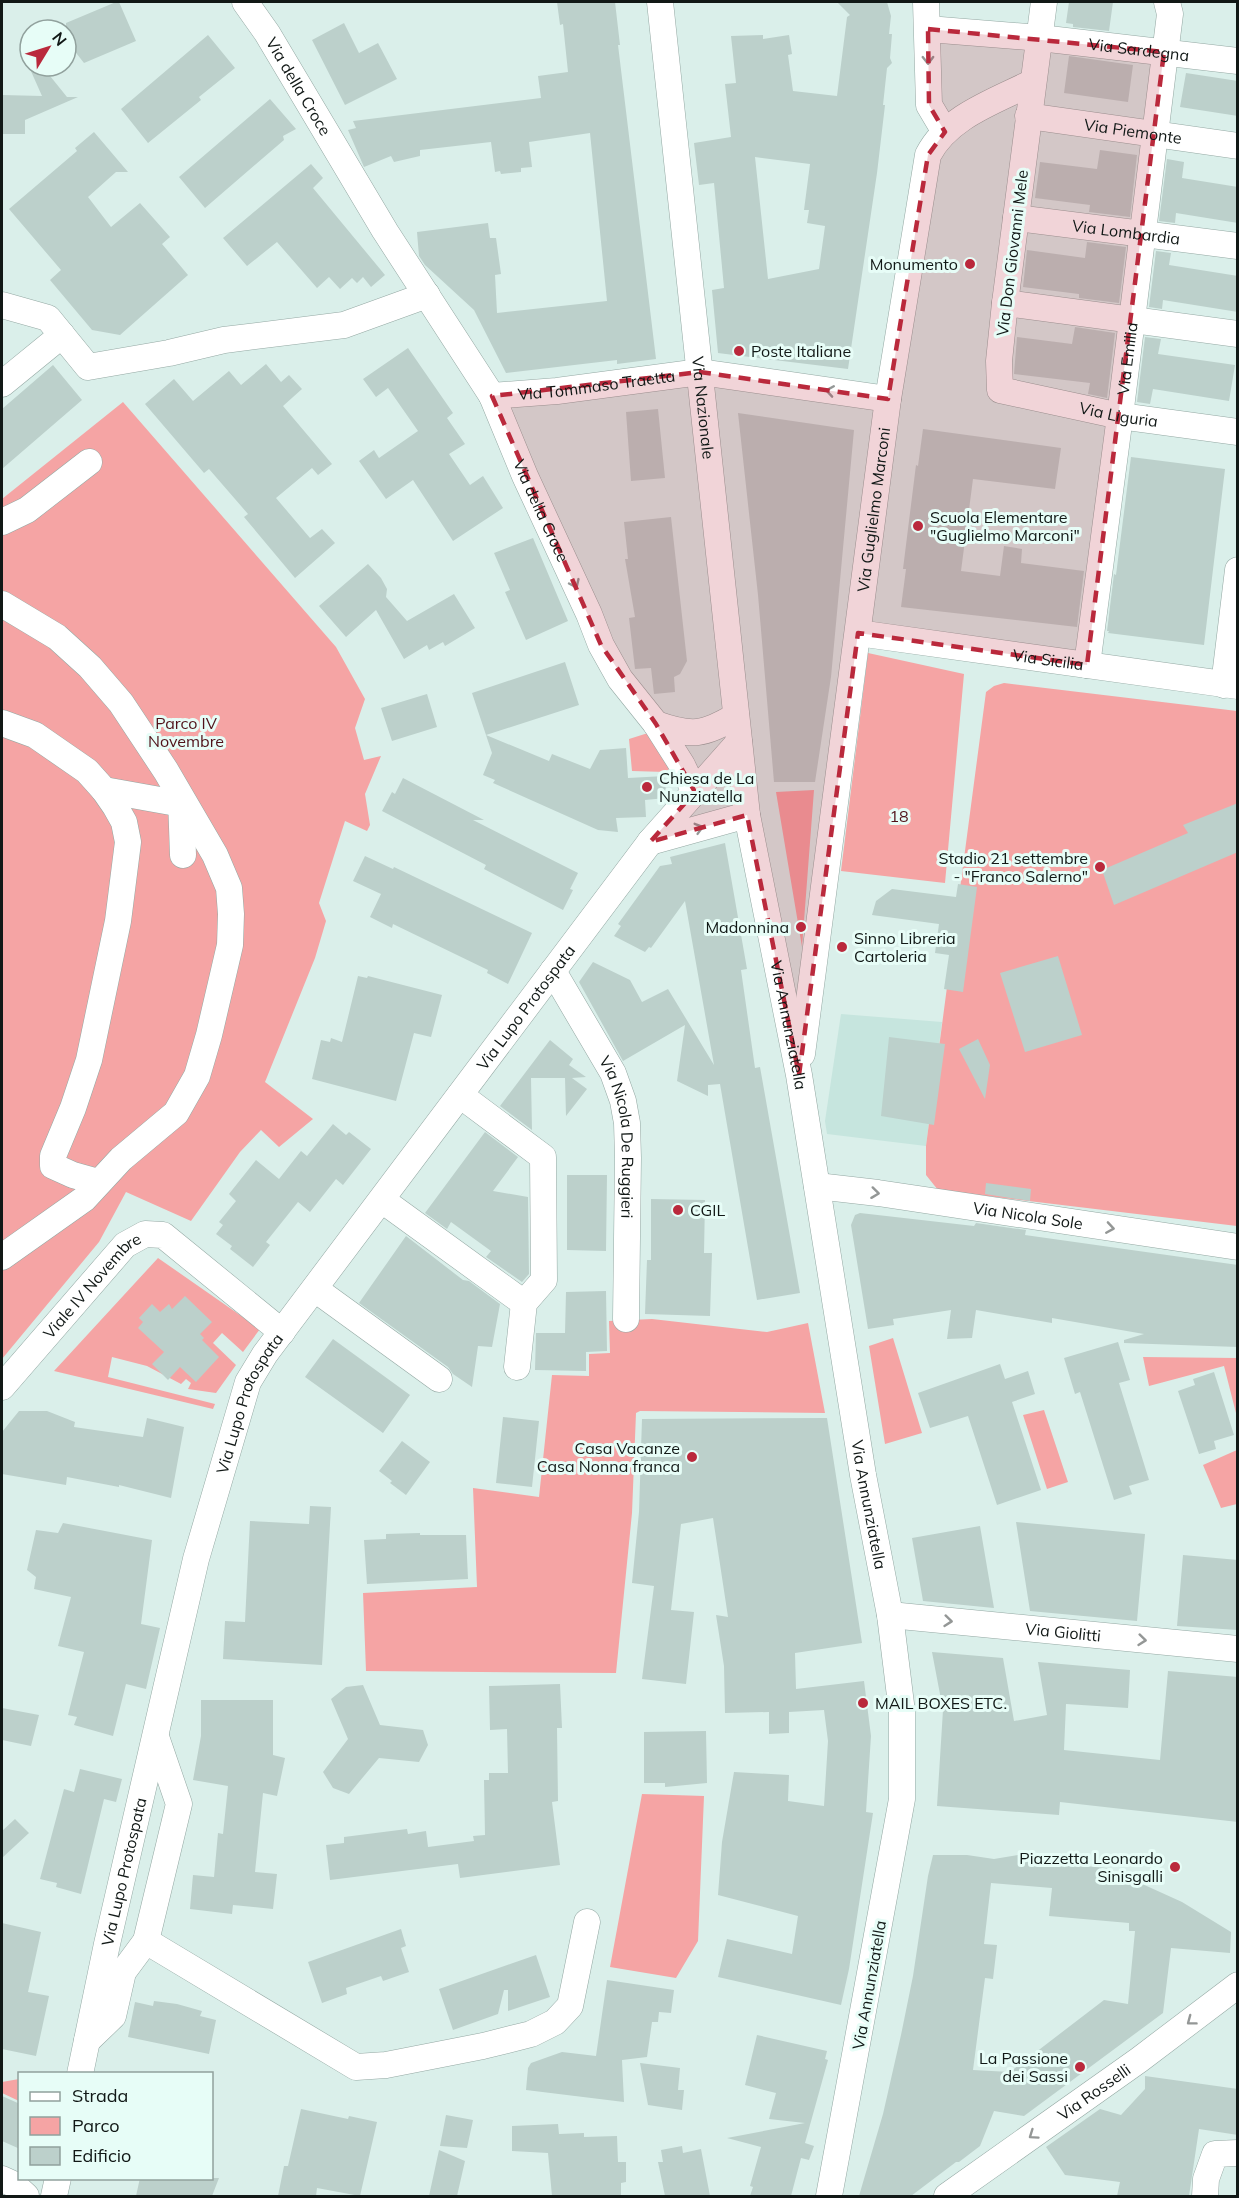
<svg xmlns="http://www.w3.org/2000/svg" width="1239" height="2198" font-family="Mulish,sans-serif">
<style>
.built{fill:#c6e5de}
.green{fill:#f5a4a4}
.building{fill:#bcd0cb;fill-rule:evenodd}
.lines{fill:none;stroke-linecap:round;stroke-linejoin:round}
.minor-casing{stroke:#94a8a3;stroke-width:27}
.minor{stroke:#fff;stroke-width:26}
.oneway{stroke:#949796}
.marked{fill:#ba293c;fill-opacity:0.2;stroke:#ba293c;stroke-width:4.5;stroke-dasharray:12 8;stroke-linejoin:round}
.poi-dot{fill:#ba293c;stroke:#e7fdf7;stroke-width:2}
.labels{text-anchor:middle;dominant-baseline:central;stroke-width:6;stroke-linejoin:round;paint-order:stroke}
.street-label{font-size:16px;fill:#111816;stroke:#e7fdf7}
.poi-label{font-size:16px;fill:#111816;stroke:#e7fdf7;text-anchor:end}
.park-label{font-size:16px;fill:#501118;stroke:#e7fdf7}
</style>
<rect width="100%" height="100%" fill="#daefea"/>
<!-- built -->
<path class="built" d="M841,1014L942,1022L926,1146L827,1134L825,1121Z"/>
<!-- green -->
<path class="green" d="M123,402L336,647L365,699L355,728L364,760L381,756L365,794L370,825L367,831L345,821L319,903L326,921L315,958L265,1082L313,1119L279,1147L261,1130L240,1152L191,1221L126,1192L99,1242L2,1359V499Z
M868,653L964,674L945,883L841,871Z
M1004,683L1237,711V1226L938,1190L926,1175V1146L986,692L994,686Z
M648,733L674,764L666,772L632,771L629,739Z
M814,790L802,947L776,792Z
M158,1258L260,1329L243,1352L222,1333L213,1343L236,1365L216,1393L188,1389L191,1383L186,1379L181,1384L147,1366L112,1357L108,1377L215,1404L213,1409L54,1371Z
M652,1319L767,1332L808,1323L825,1413L640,1411L636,1413L632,1513L616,1673L366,1671L363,1593L477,1587L473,1488L539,1497L552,1375L589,1376V1354L610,1353L609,1321Z
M893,1338L922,1433L885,1444L869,1346Z
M1143,1357L1237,1358V1417L1224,1366L1149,1386Z
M1044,1410L1068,1482L1047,1489L1023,1415Z
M1237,1450V1504L1221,1508L1203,1465Z
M642,1794L704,1796L698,1941L676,1978L610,1967Z
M19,2079V2101L2,2093V2082Z"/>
<!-- building -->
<path class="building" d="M116,2H119L136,41L84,63L66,40V23Z
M557,2H615L620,45H618L656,359L617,364V360L506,373L474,310L425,265L419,256L417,232L488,223L490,238H496L501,274L495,275L497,313L607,301L590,133L529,142L532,167L521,168V172L501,174L500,171L495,172L491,142L420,150V156L394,162L391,156L364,167L348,130L356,128L353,121L541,98L538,76L568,72L563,24L560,25Z
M837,2H887L891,16L889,34H892L890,58L892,63L887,68L883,105H885L877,173L848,369L718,353L712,290L724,288L714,183L699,185L694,143L731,137L725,84L736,83L731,36L763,35V39L789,35L792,54L788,55L793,91L837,96L847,17L850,15ZM755,157L810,164L804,210H809L807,223L825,226L819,269L768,279Z
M1069,2H1113L1109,31L1073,27V24L1066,23Z
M344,23L359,53L378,43L397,79L345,105L312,40Z
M208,35L235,68L199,97L201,100L148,143L121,109Z
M28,47L30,50V66H42L67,97H78L25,120V134H2V95L42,96L22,51Z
M1069,56L1133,65L1128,102L1064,93Z
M1186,73L1238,81V116L1180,107Z
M270,99L296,129L283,136L284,140L205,208L179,177Z
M94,132L128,172H116L88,197L111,227L140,203L170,237L162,244L188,275L120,335L92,330L50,280L61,270L9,209L77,151L75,148Z
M1100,150L1137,155L1130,217L1089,212L1090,205L1035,198L1040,162L1097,169Z
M1167,159L1184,162L1182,178L1238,187V223L1176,213L1175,223L1159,221Z
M311,164L323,178L313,188L385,275L371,287L363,277L357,283L352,278L340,289L329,277L317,288L277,242L247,266L223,238Z
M1087,242L1126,247L1119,303L1079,298V294L1023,287L1027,250L1085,258Z
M1156,251L1171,253L1169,265L1238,276V312L1163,300L1162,309L1149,307Z
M1075,327L1115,333L1107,398L1088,394L1090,383L1014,374L1017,337L1072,344Z
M1145,337L1161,339L1158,354L1235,365L1229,401L1153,389L1150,404L1137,402Z
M408,348L453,413L447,418L465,444L449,454L470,485L483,476L503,508L453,541L413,480L386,499L359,461L374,450L379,458L418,431L388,388L376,397L363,379Z
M266,364L281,382L289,375L302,389L283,406L332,464L318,475L312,468L276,498L310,538L322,529L335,543L295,578L244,517L248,514L209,469L204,473L145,404L174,379L193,401L229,371L241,385Z
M53,365L82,400L2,469V409Z
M658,409L665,478L631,481L626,412Z
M738,413L854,430L831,677L815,782H774L758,595Z
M923,429L1061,448L1055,489L973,479L961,571L1000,576L1004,546L1022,549L1021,563L1084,571L1077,627L901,607L906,569H903L916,465L918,466Z
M1131,457L1225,469L1204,645L1108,633L1109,631H1107L1114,574L1116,575Z
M671,517L687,661L680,674L674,677L675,692L654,694L651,668L635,669L629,618L635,617L625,559H628L624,522Z
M533,538L568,621L526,640L505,592L510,590L494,553Z
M368,564L381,578L387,589L386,597L407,621L454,594L475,628L445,646L443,642L429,650L427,645L404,659L376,610L346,637L319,606Z
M565,662L579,705L486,735L472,693Z
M427,694L437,727L392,741L381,708Z
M486,735L549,761L552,754L590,769L600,750L626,748L628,778L665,776L666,798L645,800L646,817L616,818L618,832L598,830L493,783L495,780L483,775L492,753Z
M403,778L484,820H473L578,873L570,889L573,890L563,910L484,869L486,865L382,811L392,792L395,794Z
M1238,803V852L1114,905L1102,870L1188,833L1183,825Z
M725,843L747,969L741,970L755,1068L760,1067L800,1293L757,1300L720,1084L708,1085V1096L677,1081L685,1025L623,1061L579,982L593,962L630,980L642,1002L668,989L714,1065L685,901L651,948L649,947L645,952L614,936L621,926L618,924L660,866L672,864L670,857Z
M365,856L393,869L394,867L532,933L508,984L487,973L488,970L393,924L392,928L370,917L381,894L353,881Z
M958,884L977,887L963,992L944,989L949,955L935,953L939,924L872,915L876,901L892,889L956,897Z
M1058,956L1082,1035L1025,1052L1000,973Z
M358,976L367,978L368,976L442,995L431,1037L414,1033L396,1101L312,1079L321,1040L330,1042L331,1038L342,1042Z
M889,1037L945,1044L934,1125L881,1116Z
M978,1039L990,1065L985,1099L959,1049Z
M550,1040L573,1059L569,1065L586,1077L572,1078L587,1089L566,1116L565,1078H531L532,1130L500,1106Z
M333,1124L346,1135L349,1132L371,1149L343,1185L336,1179L310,1212L298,1202L266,1242L270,1245L253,1267L230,1249L232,1246L216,1234L223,1225L219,1222L236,1201L229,1194L256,1160L279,1179L301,1151L307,1156Z
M485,1132L518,1157L493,1191L528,1197L529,1274L522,1282L486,1257L491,1251L451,1222L447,1229L425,1213Z
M567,1175H607L606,1251L567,1250Z
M986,1183L1031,1189L1030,1201L985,1194Z
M651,1199L705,1200L704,1253H712L710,1316L645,1314L647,1260H651Z
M860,1213L974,1226L976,1223L1026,1230L1025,1235L1238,1265V1347L1124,1343V1340L1144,1334L1052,1318V1323L976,1310L972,1338L947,1339L951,1310L893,1319L894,1325L868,1329L851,1225L855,1215Z
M406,1236L463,1280L469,1281L500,1304L492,1347L478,1346L472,1387L453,1374L448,1367L359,1303Z
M606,1291L607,1351L586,1352V1371L535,1370L536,1333H565L566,1292Z
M185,1296L212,1322L200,1334L204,1338L202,1340L219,1357L196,1382L180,1367L168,1380L152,1364L164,1352L138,1328L143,1322L139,1318L152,1304L160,1312L169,1304L172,1309Z
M333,1339L410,1395L383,1433L305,1377Z
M1118,1342L1130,1380L1119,1383L1149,1480L1129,1486L1132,1494L1114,1500L1080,1392L1075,1394L1064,1358Z
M1000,1364L1005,1379L1028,1371L1035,1394L1012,1402L1041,1490L997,1505L968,1416L930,1428L918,1393Z
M1214,1372L1234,1435L1214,1441L1216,1449L1199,1454L1178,1391L1195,1385L1193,1379Z
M19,1411H47L75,1422L74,1427L143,1437L147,1418L184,1427L171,1498L119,1485V1487L67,1477L66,1485L2,1474V1432Z
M503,1417L539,1421L532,1487L496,1483Z
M827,1418L862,1643L795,1653L796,1689L864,1681L871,1736L866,1812L873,1813L849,1969L841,2005L718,1977L727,1939L792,1954L798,1916L718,1895L722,1842L734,1772L789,1775L788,1801L824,1806L828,1741L824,1710L789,1712V1733L769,1734V1712L725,1713L724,1666L716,1615L728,1617L713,1518L681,1524L671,1610L694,1612L686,1684L642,1679L654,1586L632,1583L639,1512L642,1419Z
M402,1441L430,1462L406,1495L390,1483L392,1481L379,1471Z
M310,1506L331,1507L322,1665L223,1659L225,1621L245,1622L250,1521L309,1524Z
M1016,1522L1145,1534L1137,1621L1030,1611Z
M63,1523L152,1540L141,1624L160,1628L146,1689L126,1684L113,1736L74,1725L77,1717L68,1715L84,1652L58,1646L71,1597L34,1589L36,1577L27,1570L36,1530L58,1533Z
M980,1526L994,1608L923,1601L912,1538Z
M420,1533V1535H466L468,1579L367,1584L364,1540L386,1539V1534Z
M1183,1555L1238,1560V1630L1177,1626Z
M932,1652L1003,1658L1014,1721L1047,1715L1038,1662L1130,1670L1128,1708L1066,1704L1064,1750L1160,1760L1168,1671L1238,1677V1822L1060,1802L1059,1815L937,1806L943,1710Z
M560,1684L562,1728H557L558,1801L552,1802L560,1865L460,1878L458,1864L330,1880L326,1845L344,1843V1837L407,1829L408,1834L426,1831L428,1847L474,1841L473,1836L485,1835L484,1780H489V1773H508L507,1729L490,1730L489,1686Z
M363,1685L380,1725L423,1730L428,1745L419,1762L379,1758L349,1794L333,1788L323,1772L348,1739L331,1699L346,1687Z
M201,1700H273V1755L285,1758L277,1796L263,1793L255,1872L277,1874L273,1909L233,1905L232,1914L190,1909L193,1875L214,1877L218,1833L223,1834L228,1786L193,1780L201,1736Z
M2,1708L39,1715L31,1746L2,1740Z
M706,1731L707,1783L665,1787V1783H644V1732Z
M80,1769L122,1779L116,1802L104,1799L81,1894L56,1887L57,1883L40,1879L64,1789L74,1792Z
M15,1819L29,1833L2,1858V1831Z
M933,1855H967L994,1859L1018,1855L1037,1862L1055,1858L1084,1866L1107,1868L1182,1902L1231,1932L1230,1953L1171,1948L1163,2013L1024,2116L994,2111L980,2146L959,2162H956L911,2196H859L883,2114L901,2035L913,1976L928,1876ZM991,1883L1052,1888L1049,1916L1129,1923V1931H1135L1128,2004L1104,2000L1010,2072L973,2070L985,1978L993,1979L997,1945L984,1944Z
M2,1923L41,1932L28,1992L49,1996L36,2056L2,2049Z
M401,1929L406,1946L401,1948L409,1972L383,1981L381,1976L346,1988L347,1994L322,2003L308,1962Z
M536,1955L550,1997L508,2011V1990H504L498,2014L453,2030L439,1989Z
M607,1980L674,1990L671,2013L659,2012L658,2022H652L647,2057L622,2060L624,2102L526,2090L528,2068L531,2063L562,2052L596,2056Z
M154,2001L177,2004L202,2011L200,2016L216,2020L209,2054L128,2037L135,2002L153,2006Z
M757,2035L827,2051L825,2059L828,2060L805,2143L814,2146L809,2160L801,2158L791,2196H750L753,2187L750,2186L761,2147L727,2138L805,2123L769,2119L776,2093L745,2085Z
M640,2063L680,2068L678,2090H684L682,2110L648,2105Z
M1145,2076L1238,2089V2135L1199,2129L1189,2196H1117L1120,2182L1065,2175L1046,2147L1100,2109L1121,2115L1145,2089Z
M2,2096L20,2104V2149L2,2141Z
M301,2109L348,2119L349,2116L377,2122L360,2196L317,2188L316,2196H278L284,2166H288Z
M446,2115L473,2120L467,2148L440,2146Z
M558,2124L559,2134L584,2133V2137L617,2136L618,2162H626V2182L621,2183V2195L552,2196L548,2153L512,2151V2126Z
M682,2146L683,2153L701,2149L710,2196H665L658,2162H663L661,2150Z
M439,2150L465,2161L457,2196H429Z
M140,2178H219L212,2196H136Z"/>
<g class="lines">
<defs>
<g id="minor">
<path id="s1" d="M245,2L267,33L385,231L492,396L525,476L589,614L601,645L620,679L656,724L682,765L695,792"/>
<path id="s2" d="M660,2L747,815L799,1075L863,1475L890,1615L902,1712V1799L829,2196"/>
<path d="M926,2L929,105L945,132"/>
<path id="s3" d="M1044,2L1005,303L999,361L1000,390L1120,416L1238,432"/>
<path id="s4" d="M928,29L1040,38L1238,61"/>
<path id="s5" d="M1028,116L1238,146"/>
<path id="s6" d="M1016,218L1238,246"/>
<path d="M1005,303L1238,334"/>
<path d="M2,305L48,318L88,367L169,353L224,340L344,325L427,295"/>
<path d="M2,384L62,335"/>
<path id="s7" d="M492,396L557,391L700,372L888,399"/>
<path d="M2,522L27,510L89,462"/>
<path d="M2,604L57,637L90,667L121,703L166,771L215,855L229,888L231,914L230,945L209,1035L197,1076L176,1113L121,1159L84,1199L2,1257"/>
<path id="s8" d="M858,633L1238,686"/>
<path id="s9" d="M1087,665L1120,416L1170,14L1167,2"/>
<path d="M1224,685L1238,570"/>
<path d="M2,723L35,735L87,771L104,790L115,806L124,822L128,842L118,921L89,1060L73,1108L53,1156V1166L73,1175L98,1182"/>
<path d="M656,724C693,737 703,735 736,716"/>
<path d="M104,790L171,802L181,799L183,855"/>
<path d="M650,842L747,815"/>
<path id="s10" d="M553,971L613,1073L623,1101L627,1123L628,1158L626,1319"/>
<path id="s11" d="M802,1054L888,399L928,155C948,116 996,101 1033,82"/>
<path d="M460,1095L543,1157L544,1280L524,1303L517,1367"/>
<path id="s12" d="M817,1186L878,1193L1238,1247"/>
<path d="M382,1200L524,1303"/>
<path d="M315,1289L439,1379"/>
<path id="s13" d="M2,1387L125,1245L145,1234L163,1235L282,1332"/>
<path id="s14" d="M890,1615L1238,1649"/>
<path d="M146,1941L356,2067L386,2065L483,2046L531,2034L555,2022L570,2006L587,1922"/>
<path d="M87,2041L113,2016L123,1972L146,1941L179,1804L156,1737"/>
<path id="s15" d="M80,2074L107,1944L196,1559L248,1382L265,1354L650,842L739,742"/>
<path d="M2,2179L13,2184L26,2196"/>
<path d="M54,2196L58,2178"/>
<path id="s16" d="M947,2196L1139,2060L1238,1985"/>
<path d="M1205,2196L1206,2179L1215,2154L1238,2153"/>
</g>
</defs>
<!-- minor casing -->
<use href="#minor" class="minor-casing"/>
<!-- minor -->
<use href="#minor" class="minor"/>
</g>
<!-- one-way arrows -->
<defs><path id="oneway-chevron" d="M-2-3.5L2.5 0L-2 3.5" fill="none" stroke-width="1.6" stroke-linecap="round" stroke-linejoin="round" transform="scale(1.5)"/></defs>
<g class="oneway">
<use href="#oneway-chevron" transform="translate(928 60) rotate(89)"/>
<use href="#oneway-chevron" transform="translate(830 391) rotate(-171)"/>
<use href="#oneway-chevron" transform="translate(575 584) rotate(65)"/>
<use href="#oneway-chevron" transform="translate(699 828) rotate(-16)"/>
<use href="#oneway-chevron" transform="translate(875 1193) rotate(7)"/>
<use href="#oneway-chevron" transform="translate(1110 1228) rotate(9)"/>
<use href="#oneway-chevron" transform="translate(948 1621) rotate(6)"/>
<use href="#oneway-chevron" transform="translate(1142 1640) rotate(6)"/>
<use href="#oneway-chevron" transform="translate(1191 2021) rotate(143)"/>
<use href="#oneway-chevron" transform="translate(1033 2135) rotate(145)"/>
</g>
<!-- marked area -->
<path class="marked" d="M928,29L1164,52L1087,665L858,633L799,1075L747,815L650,842L695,792L656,724L601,645L492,396L700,372L888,399L928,155L945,132L929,105Z"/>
<!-- markers -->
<g class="poi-dot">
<circle cx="970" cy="264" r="6"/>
<circle cx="739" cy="351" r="6"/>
<circle cx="918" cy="526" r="6"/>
<circle cx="647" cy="787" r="6"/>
<circle cx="1100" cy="867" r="6"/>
<circle cx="801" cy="927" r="6"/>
<circle cx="842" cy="947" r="6"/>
<circle cx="678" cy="1210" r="6"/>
<circle cx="692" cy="1457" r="6"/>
<circle cx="863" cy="1703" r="6"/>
<circle cx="1175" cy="1867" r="6"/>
<circle cx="1080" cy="2067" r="6"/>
</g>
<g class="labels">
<!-- street labels -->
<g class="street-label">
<text stroke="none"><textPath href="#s4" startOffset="212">Via Sardegna</textPath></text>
<text stroke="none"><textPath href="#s1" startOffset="100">Via della Croce</textPath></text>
<text stroke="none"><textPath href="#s5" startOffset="106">Via Piemonte</textPath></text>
<text stroke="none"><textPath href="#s6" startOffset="111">Via Lombardia</textPath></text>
<text transform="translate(1012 253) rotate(-83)">Via Don Giovanni Mele</text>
<text stroke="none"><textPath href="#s9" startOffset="309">Via Emilia</textPath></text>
<text stroke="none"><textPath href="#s7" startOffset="105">Via Tommaso Traetta</textPath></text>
<text stroke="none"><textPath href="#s2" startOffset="408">Via Nazionale</textPath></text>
<text stroke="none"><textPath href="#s3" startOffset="512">Via Liguria</textPath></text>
<text stroke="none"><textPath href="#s11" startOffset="549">Via Guglielmo Marconi</textPath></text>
<text stroke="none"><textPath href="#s1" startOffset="590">Via della Croce</textPath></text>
<text stroke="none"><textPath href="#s8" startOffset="192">Via Sicilia</textPath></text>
<text stroke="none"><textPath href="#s15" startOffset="1179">Via Lupo Protospata</textPath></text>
<text stroke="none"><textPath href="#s2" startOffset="1032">Via Annunziatella</textPath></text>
<text stroke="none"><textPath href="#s10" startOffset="183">Via Nicola De Ruggieri</textPath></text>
<text stroke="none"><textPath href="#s12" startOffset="213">Via Nicola Sole</textPath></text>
<text stroke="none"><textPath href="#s13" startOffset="136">Viale IV Novembre</textPath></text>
<text stroke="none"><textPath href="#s15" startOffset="693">Via Lupo Protospata</textPath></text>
<text stroke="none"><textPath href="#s2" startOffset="1518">Via Annunziatella</textPath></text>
<text stroke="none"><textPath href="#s14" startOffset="174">Via Giolitti</textPath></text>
<text stroke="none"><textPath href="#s15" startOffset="207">Via Lupo Protospata</textPath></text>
<text transform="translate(869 1985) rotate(-80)">Via Annunziatella</text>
<text stroke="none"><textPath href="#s16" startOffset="180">Via Rosselli</textPath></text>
</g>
<!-- poi labels -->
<g class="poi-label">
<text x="958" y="264">Monumento</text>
<text x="751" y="351" text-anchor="start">Poste Italiane</text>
<text x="930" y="517" text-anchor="start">Scuola Elementare<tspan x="930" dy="18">"Guglielmo Marconi"</tspan></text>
<text x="659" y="778" text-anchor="start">Chiesa de La<tspan x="659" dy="18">Nunziatella</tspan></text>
<text x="1088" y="858">Stadio 21 settembre<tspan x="1088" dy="18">- "Franco Salerno"</tspan></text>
<text x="789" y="927">Madonnina</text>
<text x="854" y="938" text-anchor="start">Sinno Libreria<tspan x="854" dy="18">Cartoleria</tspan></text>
<text x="690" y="1210" text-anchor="start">CGIL</text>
<text x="680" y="1448">Casa Vacanze<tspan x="680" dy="18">Casa Nonna franca</tspan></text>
<text x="875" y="1703" text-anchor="start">MAIL BOXES ETC.</text>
<text x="1163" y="1858">Piazzetta Leonardo<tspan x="1163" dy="18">Sinisgalli</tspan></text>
<text x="1068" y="2058">La Passione<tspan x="1068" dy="18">dei Sassi</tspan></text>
</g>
<!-- park labels -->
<g class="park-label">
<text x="186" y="723">Parco IV<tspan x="186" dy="18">Novembre</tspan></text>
<text x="899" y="816">18</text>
</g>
</g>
<!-- border -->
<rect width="1239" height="2198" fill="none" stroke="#111816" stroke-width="6"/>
<!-- legend -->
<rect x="18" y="2072" width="195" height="108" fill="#e7fdf7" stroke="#91a19d" stroke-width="1.5"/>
<rect x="30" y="2092" width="30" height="9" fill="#ffffff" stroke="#91a19d" stroke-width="1.5"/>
<text x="72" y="2102" font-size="18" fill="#111816">Strada</text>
<rect x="30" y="2117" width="30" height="18" fill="#f5a4a4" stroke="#91a19d" stroke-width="1.5"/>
<text x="72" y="2132" font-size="18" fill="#111816">Parco</text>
<rect x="30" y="2147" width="30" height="18" fill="#bcd0cb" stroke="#91a19d" stroke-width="1.5"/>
<text x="72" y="2162" font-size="18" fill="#111816">Edificio</text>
<!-- north arrow -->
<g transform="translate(48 48) rotate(52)"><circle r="28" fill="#e7fdf7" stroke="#91a19d" stroke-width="1.5"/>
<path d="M0-4.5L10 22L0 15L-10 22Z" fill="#ba293c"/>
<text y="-9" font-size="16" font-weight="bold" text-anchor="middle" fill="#111816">N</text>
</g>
</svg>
